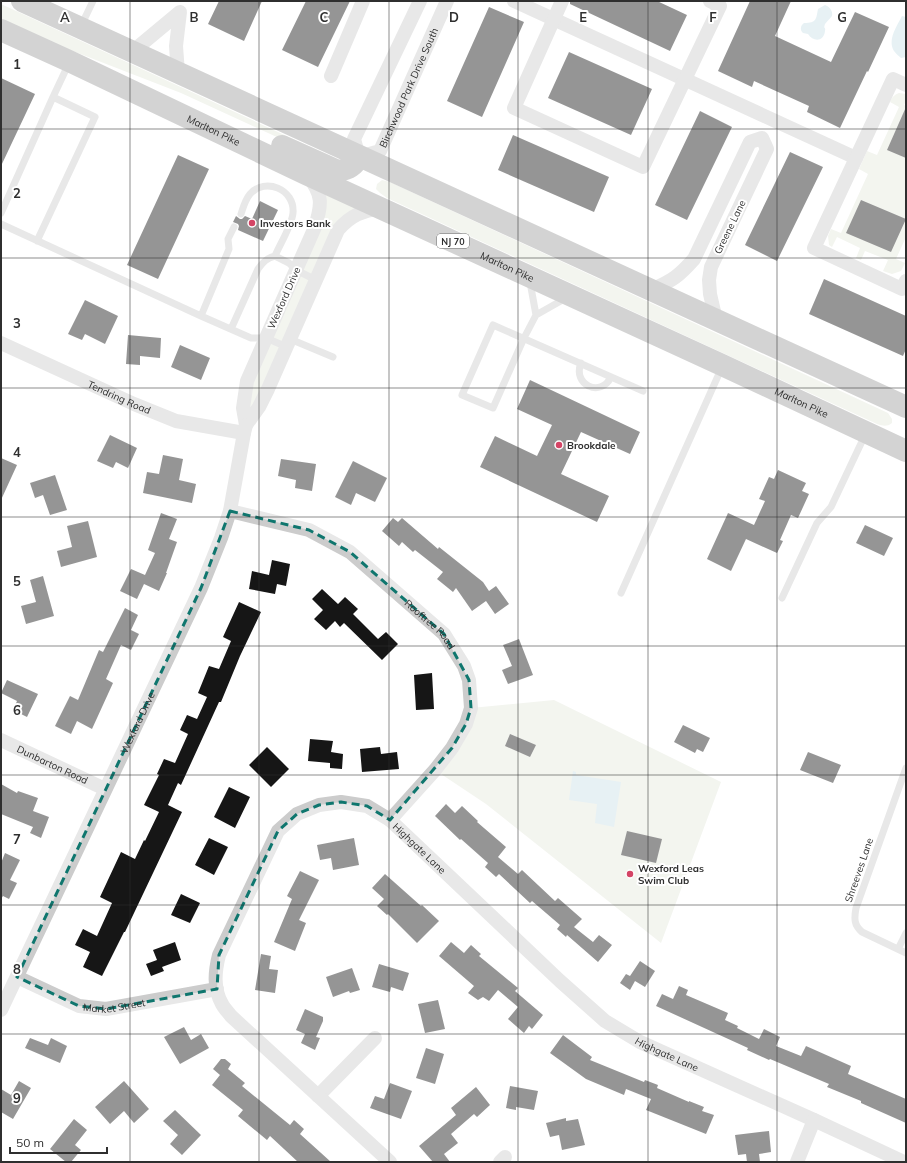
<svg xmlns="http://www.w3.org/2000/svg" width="907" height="1163" font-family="Mulish,sans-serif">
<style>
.green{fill:#e4e8dc}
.water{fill:#cae0e7}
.building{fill:#161616}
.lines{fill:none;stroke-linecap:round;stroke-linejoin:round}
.service{stroke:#ccc;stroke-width:7}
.minor{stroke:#ccc;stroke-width:14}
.trunk{stroke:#9e9e9e;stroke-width:22}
.marked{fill:none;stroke:#0f766e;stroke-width:3;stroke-dasharray:8 5;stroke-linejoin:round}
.grid{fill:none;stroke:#2f2f2f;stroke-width:1;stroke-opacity:0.55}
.poi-dot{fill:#d44465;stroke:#fff;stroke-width:1.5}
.labels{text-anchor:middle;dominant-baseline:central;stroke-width:4;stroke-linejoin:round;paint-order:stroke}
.shield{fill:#fff;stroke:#6d6d6d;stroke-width:1}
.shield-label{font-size:9px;font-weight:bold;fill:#2f2f2f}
.street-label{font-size:10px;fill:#2f2f2f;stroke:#fff}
.poi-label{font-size:10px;font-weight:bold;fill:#2f2f2f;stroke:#fff;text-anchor:start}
.grid-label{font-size:13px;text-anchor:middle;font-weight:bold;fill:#2f2f2f;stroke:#fff;stroke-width:4;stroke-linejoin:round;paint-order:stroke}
</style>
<rect width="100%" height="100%" fill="#fff"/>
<!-- green -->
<path class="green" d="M1,4L343,162L333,163L181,93L47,41L1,19Z
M899,93L906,94V101L904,105L906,106V237L896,259L905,263L901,271L892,274L883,271L888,260L865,251L861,260L856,258L860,248L837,237L832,247L829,245L828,236L831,229L841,233L868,174L859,169L867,151L877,155L899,107L890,102C892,97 894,95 899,93Z
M382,180L390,182L888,413L892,419V423C887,427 883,426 877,424L387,198L380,193L376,189L377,184Z
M315,185L381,208L345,222L246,425L247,381L315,227Z
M554,700L721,782L661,943L486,804L435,770L471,708Z"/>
<!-- water -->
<path class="water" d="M825,5C830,7 833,11 832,16C830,19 827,21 825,24C823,30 826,26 825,31C824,42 813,42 808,34L803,33C800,30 800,26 804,23C817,23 816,19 818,9Z
M902,16L906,17V57L901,58C899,56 896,54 894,51C887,40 897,26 902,16Z
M573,771L576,772V775L621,782L614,827L595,823L597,804L569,800Z"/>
<!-- building -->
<path class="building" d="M219,1H262L244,41L208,24Z
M306,1H350L318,67L282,50Z
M570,1H657L687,15L670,51L570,4Z
M750,1H791L775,36L831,62L855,12L889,27L868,72L867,71L840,128L807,112L809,106L754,81L752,87L718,71Z
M489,7L524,22L482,117L447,101Z
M569,52L652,89L631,135L548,98Z
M1,78L35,94L1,166Z
M906,107V158L887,150Z
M700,111L732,127L687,220L655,205Z
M513,135L609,177L594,212L498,170Z
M790,152L823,167L777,261L745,245Z
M178,155L209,169L158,279L127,265Z
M861,200L906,219L891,252L846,233Z
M260,201L278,210L263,241L238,230L239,226L238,224L233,222L236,216L240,219H242L245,216L252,219Z
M824,279L906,316V349L903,356L809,314Z
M85,300L118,316L105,344L85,334L82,340L68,334Z
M128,335L161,338L160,358L140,356V365L126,364Z
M180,345L210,358L201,380L171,367Z
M530,380L640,432L630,454L581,432L561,474L609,496L597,522L480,467L495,436L537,456L552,425L517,409Z
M110,435L137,448L128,468L116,462L113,468L97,461Z
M163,455L183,459L179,480L196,484L192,503L143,493L147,472L159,474Z
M1,458L17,465L1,500Z
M281,459L316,464L312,491L295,488L296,480L278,476Z
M353,461L387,478L375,502L356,493L351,505L335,497Z
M778,470L806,483L802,491L809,494L798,518L791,515L780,540L783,541L777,553L746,539L731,571L707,559L728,513L754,525L765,501L759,499L769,477L774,479Z
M55,475L67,510L50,515L43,495L35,498L30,483Z
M161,513L177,519L169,539L177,542L166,573H167L159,591L144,584L137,599L120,591L131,569L145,575L155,553L148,550Z
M393,518L398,522L402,518L438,549L439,547L483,582L489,591L496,586L509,604L495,614L486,601L472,611L456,588L453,592L437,579L443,572L415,550L413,552L402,542L399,546L382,531Z
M88,521L97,557L61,567L57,551L72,547L67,526Z
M865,525L893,538L884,556L856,543Z
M272,560L290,564L286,586L277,584L275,594L249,589L252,571L269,575Z
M43,576L54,616L26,624L21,606L36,602L30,580Z
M322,589L338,604L345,597L358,609L353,614L378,639L386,632L398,644L382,660L344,623L340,627L335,621L326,630L314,619L323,610L312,599Z
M239,602L261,612L240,656L221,702H219L181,785L178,783L168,805L182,812L125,932H124L102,976L83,967L90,952L75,945L83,929L97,936L112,903L100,897L121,852L135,859L144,840L145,841L159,812L144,805L159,775L157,774L164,759L175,763L188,734L180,730L187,715L197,719L207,697L198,693L209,666L219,669L231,641L223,637Z
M125,608L138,615L131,630L139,634L131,650L121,645L106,679L113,683L92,729L77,721L71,734L55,726L70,696L78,700L99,650L103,652Z
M519,639L533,675L508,684L502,670L512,666L503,645Z
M432,673L434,709L416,710L414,675Z
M7,680L38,694L27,717L13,710L17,701L1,693Z
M683,725L710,738L703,752L697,749L695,753L674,742Z
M510,734L536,745L530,757L505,746Z
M310,739L333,741L331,752L343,754L342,769L330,768V763L308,761Z
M267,747L289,769L271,787L249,765Z
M380,747L381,754L397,752L399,769L362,772L360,749Z
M808,752L841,765L833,783L800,770Z
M1,784L17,793L18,791L38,798L33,811L49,817L41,838L30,833L33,827L1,814Z
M229,787L250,797L235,828L214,817Z
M446,804L455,813L462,806L478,821L477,822L506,847L498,857L518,874L522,870L555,901L558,898L582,919L574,927L593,942L599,935L612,945L598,962L567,935L566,937L557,929L560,925L532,901L530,903L499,874L496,877L485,867L488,863L461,839L460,840L435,816Z
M627,831L662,839L656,863L621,855Z
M209,838L228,847L214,875L195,865Z
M354,838L359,865L333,870L331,858L320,860L317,845Z
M5,853L20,860L10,880L17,883L9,899L3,896L1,899V863Z
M300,871L319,880L299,920L306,923L295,951L274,942L292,899L287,896Z
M385,874L421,906L422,905L439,921L417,943L388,914L387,915L377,906L384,899L372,888Z
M181,894L200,903L190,923L171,915Z
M175,942L181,960L162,967L164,971L151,976L146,964L157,960L153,950Z
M451,942L464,953L471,945L481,954L479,956L518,988L515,991L543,1015L532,1029L529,1026L524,1033L508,1019L518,1007L498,990L489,1001L483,997L478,1000L468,993L474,986L439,956Z
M261,954L271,956L269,969L278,970L275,993L255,990Z
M640,961L655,971L645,987L635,981L630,990L620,983L626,974L630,976Z
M379,964L409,973L403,991L391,987L390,992L372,987Z
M352,968L360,990L350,993L349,991L333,997L326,977Z
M679,986L688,990L686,995L728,1013L725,1020L738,1026L737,1028L759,1039L764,1029L780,1037L776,1046L801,1056L806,1046L851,1066L848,1074L906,1099V1123L861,1103V1101L827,1087L829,1084L770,1059L769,1060L747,1050L748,1048L656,1006L662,994L673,999Z
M438,1000L445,1029L425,1033L418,1004Z
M305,1009L323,1017V1021L316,1037L320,1038L315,1050L301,1043L305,1034L296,1030Z
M184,1027L191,1040L201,1034L209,1048L180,1064L164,1037Z
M563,1035L592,1057L590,1060L644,1082L645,1080L658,1085L657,1088L689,1102V1101L704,1107L702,1111L714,1115L706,1134L646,1110L651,1099L626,1089L624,1095L586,1079L550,1053Z
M30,1038L48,1045L51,1038L67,1046L60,1063L25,1048Z
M426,1048L444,1054L435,1084L416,1078Z
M221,1059H225L231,1064L228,1069L245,1083L242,1086L290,1125L294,1120L304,1129L300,1134L331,1162H298L270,1136L267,1140L238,1116L243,1110L212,1085L220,1075L213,1069Z
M19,1081L31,1088L13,1119L1,1112V1089L11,1095Z
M124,1081L149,1109L134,1123L124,1111L110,1124L95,1107Z
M390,1083L412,1091L401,1119L370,1108L375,1096L384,1099Z
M510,1086L538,1091L534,1110L516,1107V1110L506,1108Z
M476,1087L490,1105L477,1117L474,1114L451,1134L458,1143L444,1154L450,1162H433L419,1146L456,1115L451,1108Z
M175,1110L201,1135L182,1155L170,1144L178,1135L163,1121Z
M566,1118V1121L578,1119L585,1145L562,1150L559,1135L550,1137L546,1123Z
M74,1119L87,1130L75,1145L81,1150L71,1162H66L50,1149Z
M769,1131L771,1152L759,1154L760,1162H747L746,1154L738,1155L735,1135Z"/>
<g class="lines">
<!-- service -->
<path class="service" d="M81,26L93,1
M53,97L69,63
M1,213L53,97L95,117L37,241
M241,214C243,208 245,200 250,194C265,177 295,189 293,213C292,225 280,244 275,256
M1,224L201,316L251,338H266L287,347
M530,282L536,315L566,298
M536,315L524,338L493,408L462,395L493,325C543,347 593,369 643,391
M201,316L229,249L228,239L234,227
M231,329L258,269C263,262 267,258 275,256L289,263L296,270L316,280
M290,339L333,357
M581,363C572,385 601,398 611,377
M621,593L722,367
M782,598L817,523L831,507L865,435
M906,768L856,908C854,919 854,925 862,932L906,953
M898,949L906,933"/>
<!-- minor -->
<g class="minor">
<path id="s1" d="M420,1L354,139L359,157L380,151L447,1"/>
<path d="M514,1L856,158"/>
<path d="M562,1L514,108L643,167L720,6L710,1"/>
<path d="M132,52L180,12L176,46L178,73"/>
<path d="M331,76L363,1"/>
<path d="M906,85L893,79L814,248L902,289L906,281"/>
<path d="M308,176C323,195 322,204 315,227L247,381L243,408L246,425L259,407L268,389L338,230C351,215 362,211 381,208"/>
<path d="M651,290C672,281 679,276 694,259L750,142L762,138L767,149L711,267L709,280L710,294L716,320"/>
<path id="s2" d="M1,343L134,404L176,421L244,433"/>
<path id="s3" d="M230,511L309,530L350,552L444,634L464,666L469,680L471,708L466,724L452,748L435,770L390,820"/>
<path id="s4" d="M1,740L105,789"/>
<path id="s5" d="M17,977L79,1006L106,1009L217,989"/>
<path id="s6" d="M1,1010L201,588L221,538L230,511L244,433L246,425"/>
<path d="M318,1096L375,1038"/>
<path id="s7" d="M390,1162L231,1016C228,1012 224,1008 222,1004C213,988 215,971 219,955L278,831L297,814L319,805L341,802L367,806L390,820L560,981L605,1021L640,1042L814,1120L904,1162"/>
<path d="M500,1162L505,1157"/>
<path d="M797,1162L814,1120"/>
</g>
<!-- trunk -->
<g class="trunk">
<path d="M22,1L906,407"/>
<path id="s8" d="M1,30L69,61L306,174L722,365L906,451"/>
<path d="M282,146L338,171C349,169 354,166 359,157"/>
</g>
</g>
<!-- marked area -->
<path d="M0 0H907V1163H0ZM230,511L309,530L350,552L444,634L469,680L471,708L466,724L452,748L390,820L367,806L341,802L319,805L297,814L278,831L219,955L217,989L106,1009L79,1006L17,977L201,588Z" fill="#fff" fill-opacity=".55" fill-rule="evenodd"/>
<path class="marked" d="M230,511L309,530L350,552L444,634L469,680L471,708L466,724L452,748L390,820L367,806L341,802L319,805L297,814L278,831L219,955L217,989L106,1009L79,1006L17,977L201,588Z"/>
<!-- grid -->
<path class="grid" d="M130,1V1162M259,1V1162M389,1V1162M518,1V1162M648,1V1162M777,1V1162M1,129H906M1,258H906M1,388H906M1,517H906M1,646H906M1,775H906M1,905H906M1,1034H906"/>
<!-- markers -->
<g class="poi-dot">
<circle cx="252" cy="223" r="4"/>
<circle cx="559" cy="445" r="4"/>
<circle cx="630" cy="874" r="4"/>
</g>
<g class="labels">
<!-- shield labels -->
<rect class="shield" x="437" y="234" width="32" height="14" rx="3"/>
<g class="shield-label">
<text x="453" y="241">NJ 70</text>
</g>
<!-- street labels -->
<g class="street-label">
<text stroke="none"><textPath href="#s1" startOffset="263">Birchwood Park Drive South</textPath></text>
<text stroke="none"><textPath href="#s8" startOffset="235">Marlton Pike</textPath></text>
<text transform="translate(730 227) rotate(-64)">Greene Lane</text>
<text stroke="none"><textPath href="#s8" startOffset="559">Marlton Pike</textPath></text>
<text transform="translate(284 298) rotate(-66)">Wexford Drive</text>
<text stroke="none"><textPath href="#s2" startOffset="130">Tendring Road</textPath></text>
<text stroke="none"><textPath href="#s8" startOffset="883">Marlton Pike</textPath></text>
<text stroke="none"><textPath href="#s3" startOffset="236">Rooftree Road</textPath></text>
<text stroke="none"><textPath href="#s6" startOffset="318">Wexford Drive</textPath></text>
<text stroke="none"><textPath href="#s4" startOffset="57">Dunbarton Road</textPath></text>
<text stroke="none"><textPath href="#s7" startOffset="584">Highgate Lane</textPath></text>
<text transform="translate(859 870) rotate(-71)">Shreeves Lane</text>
<text stroke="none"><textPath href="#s5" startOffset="104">Market Street</textPath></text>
<text stroke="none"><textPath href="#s7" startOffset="908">Highgate Lane</textPath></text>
</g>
<!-- poi labels -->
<g class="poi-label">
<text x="260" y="223">Investors Bank</text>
<text x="567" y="445">Brookdale</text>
<text x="638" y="868">Wexford Leas<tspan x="638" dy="12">Swim Club</tspan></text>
</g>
</g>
<g class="grid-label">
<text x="65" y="22">A</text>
<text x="194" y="22">B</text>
<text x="324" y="22">C</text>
<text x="454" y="22">D</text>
<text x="583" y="22">E</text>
<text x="713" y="22">F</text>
<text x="842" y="22">G</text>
<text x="17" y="69">1</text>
<text x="17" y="198">2</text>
<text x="17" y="328">3</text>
<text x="17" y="457">4</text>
<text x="17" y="586">5</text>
<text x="17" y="715">6</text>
<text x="17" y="844">7</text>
<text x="17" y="974">8</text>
<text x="17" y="1103">9</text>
</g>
<!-- border -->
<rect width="907" height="1163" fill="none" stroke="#2f2f2f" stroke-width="4"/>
<!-- scale -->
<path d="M10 1147v6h97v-6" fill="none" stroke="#2f2f2f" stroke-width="2"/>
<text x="16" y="1147" font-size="12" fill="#2f2f2f" stroke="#ffffff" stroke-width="3" paint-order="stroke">50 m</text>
</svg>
